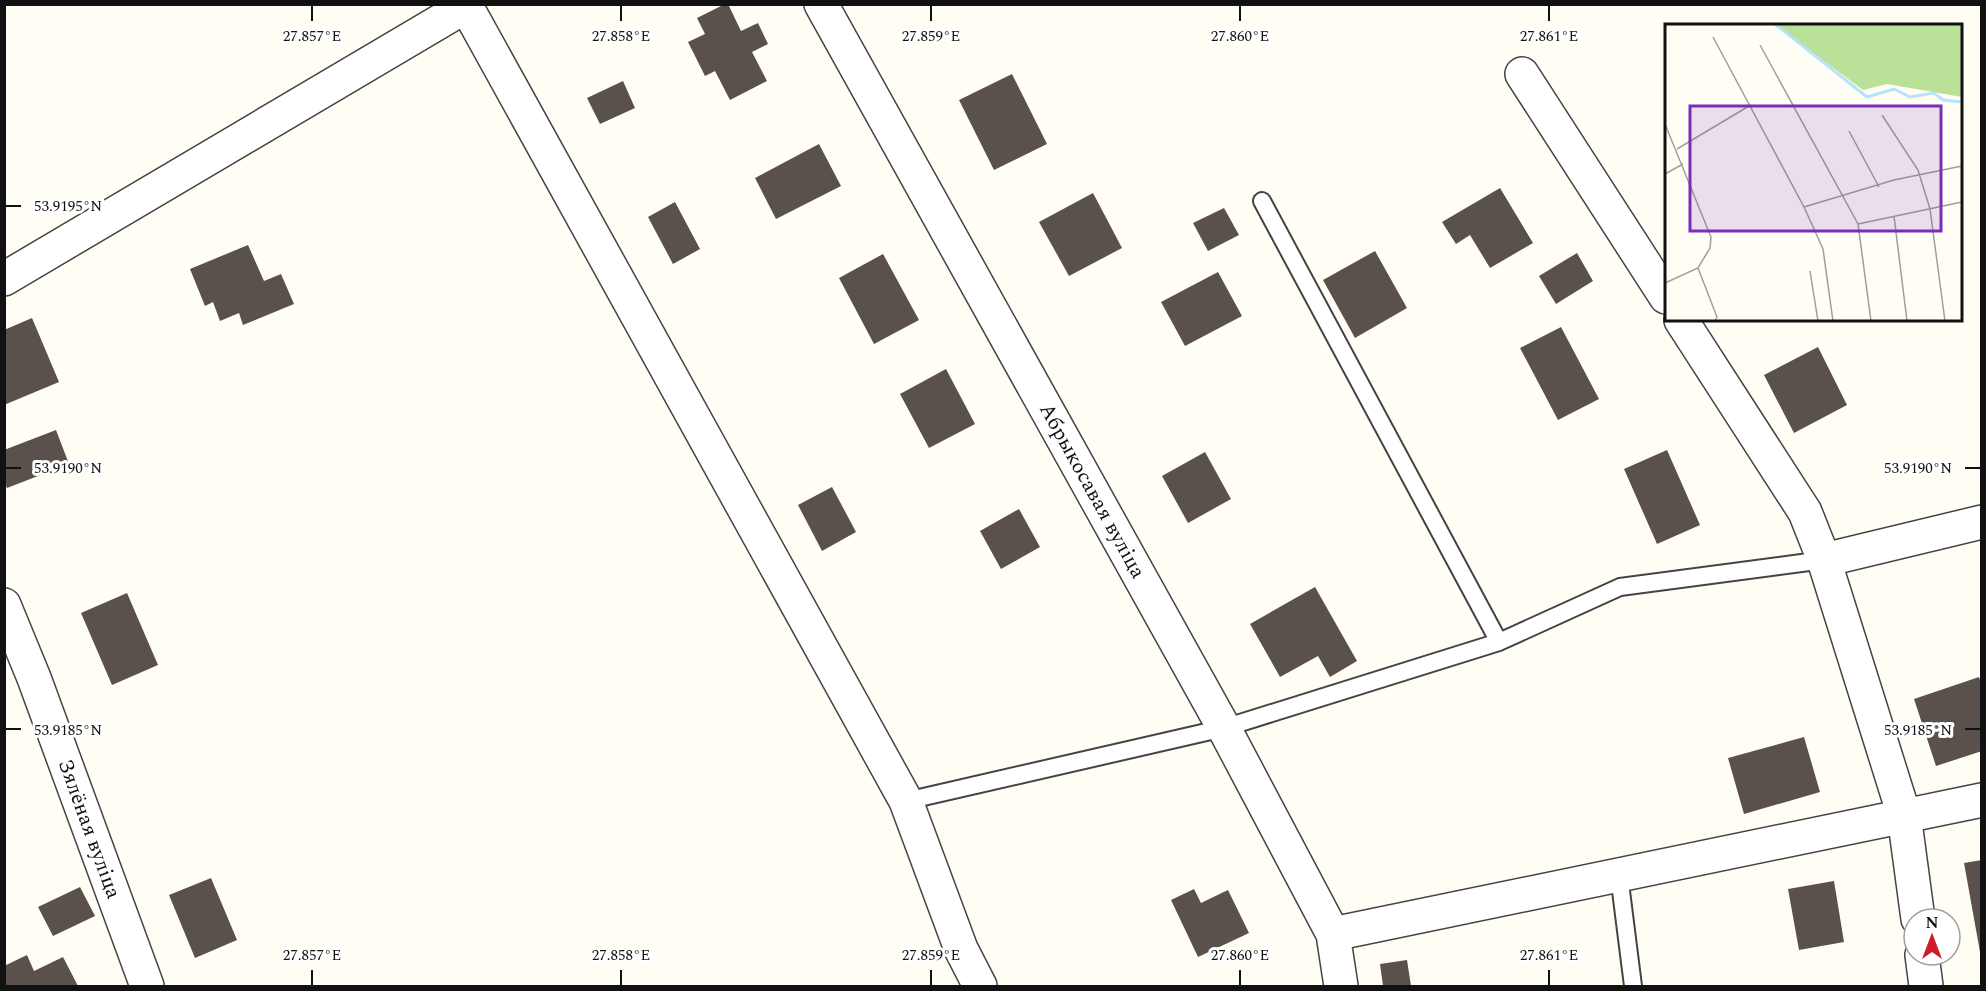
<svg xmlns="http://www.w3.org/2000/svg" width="1986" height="991" font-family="Spectral,serif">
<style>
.building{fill:#5a514c}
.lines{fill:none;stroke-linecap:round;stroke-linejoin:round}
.service-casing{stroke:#444;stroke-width:20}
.minor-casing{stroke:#444;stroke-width:36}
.service{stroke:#fff;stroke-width:16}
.minor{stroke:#fff;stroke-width:33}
.ticks{fill:none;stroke:#111;stroke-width:2}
.labels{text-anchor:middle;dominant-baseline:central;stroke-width:6;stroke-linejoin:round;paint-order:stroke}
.street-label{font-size:21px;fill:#111;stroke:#fff}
.inset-river{fill:none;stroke:#b4e3fb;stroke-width:3}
.inset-road{fill:none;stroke:#a09f99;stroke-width:1.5}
.view{fill:#7b2cbf;fill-opacity:0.15;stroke:#7b2cbf;stroke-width:3}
.inset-edge{fill:none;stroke:#111;stroke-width:3}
.ticks-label{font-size:15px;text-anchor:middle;fill:#111;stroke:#fff;stroke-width:6;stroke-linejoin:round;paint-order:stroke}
</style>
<rect width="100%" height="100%" fill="#fffdf4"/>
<!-- building -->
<path class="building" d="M725,4H728L741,31L758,23L768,44L752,52L767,81L730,100L715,71L705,76L688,42L705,34L697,18Z
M1012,74L1047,144L994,170L959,100Z
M623,81L635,108L600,124L587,98Z
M819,144L841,186L776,219L755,178Z
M1500,188L1533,243L1490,268L1470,235L1456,244L1442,222Z
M1093,193L1122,248L1069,276L1039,222Z
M675,202L700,249L673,264L648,217Z
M1224,208L1239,235L1208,251L1193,223Z
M248,245L264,281L281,274L294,304L243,325L239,313L220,321L213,302L205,306L190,269Z
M1375,251L1407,308L1355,338L1323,280Z
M1577,253L1593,281L1556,304L1539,276Z
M883,254L919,320L874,344L839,278Z
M1218,272L1242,316L1185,346L1161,302Z
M32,318L59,382L4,405V330Z
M1561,327L1599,399L1558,420L1520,348Z
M1818,347L1847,405L1794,433L1764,375Z
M946,369L975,424L929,448L900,394Z
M56,430L69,464L7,488L4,482V450Z
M1667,450L1700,525L1657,544L1624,469Z
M1205,452L1231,499L1188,523L1162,476Z
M832,487L856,532L822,551L798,505Z
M1019,509L1040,547L1001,569L980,531Z
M1315,587L1357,661L1330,677L1318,656L1280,677L1250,624Z
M127,593L158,665L112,685L81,613Z
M1979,677L1982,686V751L1936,766L1914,699Z
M1804,737L1820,792L1744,814L1728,758Z
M1982,860V951L1980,952L1964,863Z
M211,878L237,940L195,958L169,895Z
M1834,881L1844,942L1799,950L1788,889Z
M80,887L95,916L53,936L38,907Z
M1194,889L1201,903L1228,890L1249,933L1198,957L1171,900Z
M27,955L34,971L63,957L78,986H4V966Z
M1407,960L1411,986H1383L1380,964Z"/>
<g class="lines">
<defs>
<path id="service" d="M1262,201L1499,642
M906,801L1224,728L1499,642L1620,587L1824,560
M1619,875L1633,986"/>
<path id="minor" d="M465,4L906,801L961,949L980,986
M821,4L1224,728L1333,934L1341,986
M1522,74L1666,297
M4,279L466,6
M1681,320L1805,512L1824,560L1904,815L1918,919
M1824,560L1982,522
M4,605L34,678L147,986
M1333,934L1982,800
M1922,955L1926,986"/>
</defs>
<!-- service casing -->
<use href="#service" class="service-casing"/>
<!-- minor casing -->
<use href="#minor" class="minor-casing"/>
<!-- service -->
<use href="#service" class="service"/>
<!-- minor -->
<use href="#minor" class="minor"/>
</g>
<!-- ticks -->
<path class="ticks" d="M312,6V21M621,6V21M931,6V21M1240,6V21M1549,6V21M6,206H21M6,468H21M1965,468H1980M6,729H21M1965,729H1980M312,970V985M621,970V985M931,970V985M1240,970V985M1549,970V985"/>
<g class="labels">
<!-- street labels -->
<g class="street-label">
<text transform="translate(1092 491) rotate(61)">Абрыкосавая вуліца</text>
<text transform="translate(89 829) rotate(70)">Зялёная вуліца</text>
</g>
</g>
<!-- overview -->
<g transform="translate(1665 24)">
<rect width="297" height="297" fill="#fffdf4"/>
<path d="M109,0H297V73L222,60L198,66Z" fill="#bbe097"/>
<path class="inset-river" d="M110,0L202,73L229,65L245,73L269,69L278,76L297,78"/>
<path class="inset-road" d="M48,13L139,183L158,225L168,297M95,21L193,200L206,297M217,91L253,146L265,185L280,297M0,100L46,213L45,224L33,244L0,259M184,107L214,163M12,125L84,82M0,150L18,140M139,183L229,156L297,142M229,192L242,297M193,200L297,178M33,244L52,293L50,297M145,247L153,297"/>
<path class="view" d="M25,82H276V207H25Z"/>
<rect width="297" height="297" class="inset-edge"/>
</g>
<g class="ticks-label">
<text x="312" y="41">27.857°E</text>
<text x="621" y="41">27.858°E</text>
<text x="931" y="41">27.859°E</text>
<text x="1240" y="41">27.860°E</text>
<text x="1549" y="41">27.861°E</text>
<text x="68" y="211">53.9195°N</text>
<text x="68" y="473">53.9190°N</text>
<text x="1918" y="473">53.9190°N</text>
<text x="68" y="735">53.9185°N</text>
<text x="1918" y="735">53.9185°N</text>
<text x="312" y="960">27.857°E</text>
<text x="621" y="960">27.858°E</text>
<text x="931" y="960">27.859°E</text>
<text x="1240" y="960">27.860°E</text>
<text x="1549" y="960">27.861°E</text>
</g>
<!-- border -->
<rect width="1986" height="991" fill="none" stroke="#111111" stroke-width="12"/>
<!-- north arrow -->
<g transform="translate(1932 937)"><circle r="28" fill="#ffffff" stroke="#a0a0a0" stroke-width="1.5"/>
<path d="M0-4.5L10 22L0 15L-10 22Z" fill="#ce1c2b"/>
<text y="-9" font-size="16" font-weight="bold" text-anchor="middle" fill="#111111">N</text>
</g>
</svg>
